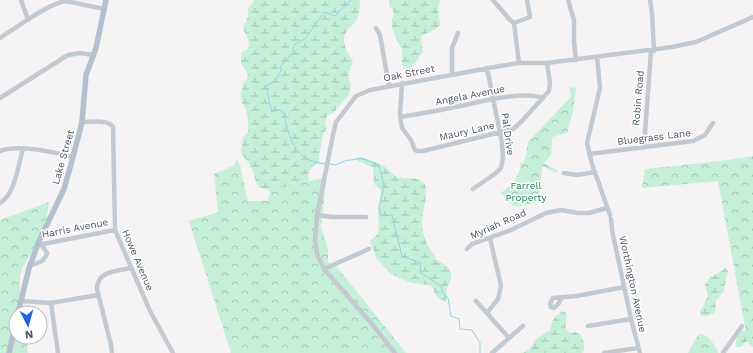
<svg xmlns="http://www.w3.org/2000/svg" width="753" height="353" font-family="'Work Sans',sans-serif">
<style>
.wetland{fill:url(#wetland-marsh)}
.park{fill:url(#park-crowns)}
.lines{fill:none;stroke-linecap:round;stroke-linejoin:round}
.stream{stroke:#94d1ea;stroke-width:1}
.minor{stroke:#c2c9d1;stroke-width:4.5}
.major{stroke:#b4c0d0;stroke-width:5.5}
.labels{text-anchor:middle;dominant-baseline:central;stroke-width:3;stroke-linejoin:round;paint-order:stroke}
.street-label{font-size:10px;fill:#4b5460;stroke:#fff}
.park-label{font-size:10px;fill:#1c8157;stroke:#fff}
</style>
<defs>
<pattern id="wetland-marsh" width="20" height="14" patternUnits="userSpaceOnUse"><rect width="20" height="14" fill="#c5efd9"/><path d="M1 5h8M5 5V1M11 12h8M15 12V8" fill="none" stroke="#a2c4b3"/></pattern>
<pattern id="park-crowns" width="20" height="18" patternUnits="userSpaceOnUse"><rect width="20" height="18" fill="#c5efd9"/><path d="M2 6a3 3 0 1 1 6 0M12 15a3 3 0 1 1 6 0" fill="none" stroke="#a2c4b3"/></pattern>
</defs>
<rect width="100%" height="100%" fill="#f5f3f3"/>
<!-- wetland -->
<path class="wetland" d="M254,0H360C360,6 359,13 357,19C355,24 349,27 346,32C340,42 348,54 353,61L348,74L351,87L349,94L334,112L327,116L325,123L326,129L323,135L319,156V162C311,167 305,172 310,182L274,199L268,189L260,188L257,184L250,164L241,154L243,137L248,133V119L245,107L242,103L241,94L243,83C252,76 246,73 243,66C240,62 241,57 242,52L248,49C251,41 246,36 243,28L248,16V8L252,4Z
M389,0H440L438,10L440,25C435,31 427,32 421,37L423,52C421,55 418,57 417,60C413,66 409,72 402,65V48L398,43L392,27V19L394,13L389,5Z
M359,157C369,159 377,162 385,167C389,170 392,175 397,177C405,180 416,176 423,182C431,189 421,214 422,224C422,229 424,237 426,242C429,249 434,252 436,260C444,263 454,269 451,279C450,282 448,285 447,288C446,291 447,296 446,301L445,302L436,296L433,288L430,285L411,283L391,274L377,259L370,241L377,235L379,229L378,209L380,204L381,190L374,184L373,170L372,167L354,159L356,158Z
M726,268L728,271L724,288V291L715,302C715,305 716,307 716,309C715,315 706,317 701,316L700,312L708,296L705,284L710,277C716,275 720,271 726,268Z
M562,311L566,313C568,323 561,324 570,333L576,332L580,334C583,340 587,347 582,353H520L525,352L531,348L535,340L550,330L553,320L558,314Z
M748,330L749,339L741,347H736V341L739,332Z"/>
<!-- park -->
<path class="park" d="M569,87L576,88L573,112L567,133L552,137L551,155L544,163L558,171L557,173L542,166L539,202L515,207L501,193C513,182 518,180 521,163H524L528,143H527L571,97Z
M753,156V347L751,346L748,342L718,181L642,188L645,169L729,160Z
M237,160L240,166L248,201H268L270,190L327,177L321,226L328,250V262L337,267L406,353H231L189,221L218,212L214,174L233,166Z
M49,202L46,221L34,248L22,268L20,276V296L11,325L16,326V337H26L28,353H0V220Z
M701,333C708,336 717,346 718,353H688L698,335Z"/>
<g class="lines">
<!-- stream -->
<path class="stream" d="M325,164C293,160 290,139 283,112L279,110L272,112L266,86L275,81L281,71V66L293,52L294,45L306,38L324,12L335,16L351,0
M330,164L336,165C345,159 351,161 361,158L379,165L384,187L379,206L381,216L392,215L402,256L421,263L420,272L442,287V292L448,298L451,316L459,319L460,329L472,330L480,343V353"/>
<!-- minor -->
<path class="minor" d="M21,0L28,20
M493,0L510,20L514,23L519,63
M568,0L574,20V42L576,60
M650,0L652,13L654,51
M514,23L530,17L527,0
M376,28L380,35L389,86
M0,38C16,28 49,3 66,1L104,9
M597,57L600,88L587,143L592,164L610,215
M452,74V48L458,33
M402,83L400,114L401,122L402,128L411,140L415,150L417,151H423L505,131L513,129L520,123L549,91L550,83L547,63
M0,98L68,55L80,53L93,55
M400,117C418,114 437,111 455,107C477,103 522,90 543,98
M82,122C91,122 107,119 113,127L115,230L150,311L173,353
M644,147L651,51
M0,151C17,144 55,152 73,157
M589,154L693,141L705,135L713,123
M564,173L577,175L595,172
M473,189L496,173L501,168L503,158L502,143L487,68
M0,203C15,195 18,165 23,149
M317,215L332,217H366
M611,219L612,230L631,319L640,353
M38,245L115,230
M467,249L472,244L511,230L546,213L561,210L578,213H589L607,208
M30,266L42,261L46,256L47,253L41,244
M324,269L369,249
M562,297L559,303L554,308L551,307L550,304L553,298L577,296L624,287
M21,301L51,303L98,295
M476,301L509,338
M51,303L58,353
M487,313L498,299L501,286L490,238
M588,326L631,319
M112,353L111,345L97,289C97,271 116,271 131,268
M395,353L371,323L324,269L318,257L315,242L317,215L334,130L336,122L356,96L370,90L500,66L519,63H547L672,47L696,42L753,17
M492,353L523,326
M604,353L638,348
M723,353L742,326"/>
<!-- major -->
<path class="major" d="M18,313L29,268L39,241L64,189L73,157L82,122L86,75L96,48L106,0
M9,353L16,322"/>
</g>
<g class="labels">
<!-- street labels -->
<g class="street-label">
<text transform="translate(409 73) rotate(-11)">Oak Street</text>
<text transform="translate(470 95) rotate(-11)">Angela Avenue</text>
<text transform="translate(638 98) rotate(-85)">Robin Road</text>
<text transform="translate(467 131) rotate(-13)">Maury Lane</text>
<text transform="translate(508 134) rotate(82)">Pal Drive</text>
<text transform="translate(654 137) rotate(-7)">Bluegrass Lane</text>
<text transform="translate(63 157) rotate(-74)">Lake Street</text>
<text transform="translate(498 224) rotate(-24)">Myriah Road</text>
<text transform="translate(75 228) rotate(-11)">Harris Avenue</text>
<text transform="translate(138 260) rotate(67)">Howe Avenue</text>
<text transform="translate(633 284) rotate(78)">Worthington Avenue</text>
</g>
<!-- park labels -->
<g class="park-label">
<text x="526" y="185">Farrell<tspan x="526" dy="12">Property</tspan></text>
</g>
</g>
<!-- north arrow -->
<g transform="translate(28 325) rotate(174)"><circle r="19" fill="#ffffff" stroke="#b7bbbf"/>
<path d="M0-3L7 15L0 10L-7 15Z" fill="#2365de"/>
<text y="-6" font-size="11" font-weight="bold" text-anchor="middle" fill="#4b5460">N</text>
</g>
</svg>
